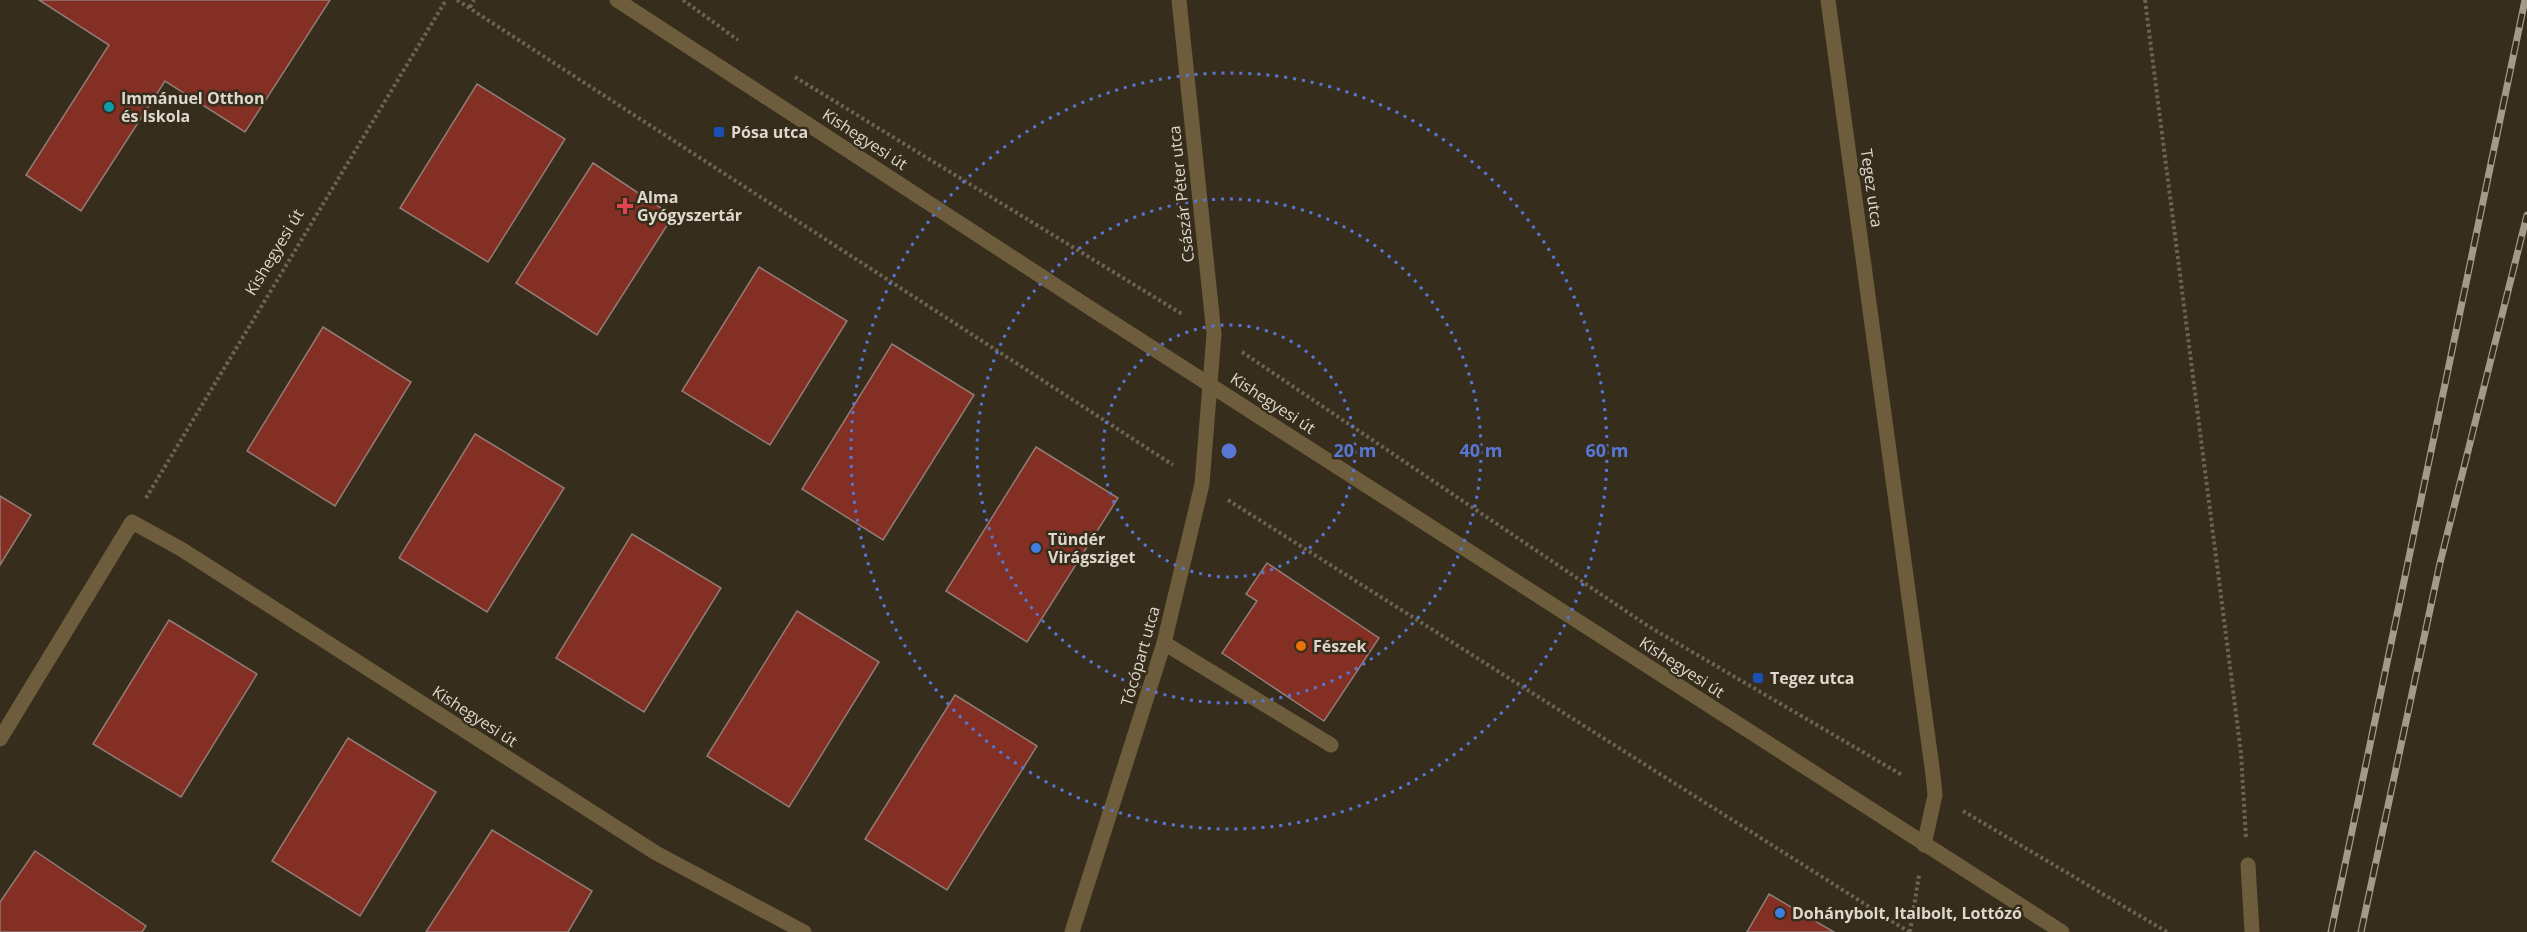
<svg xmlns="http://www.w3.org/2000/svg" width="2527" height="932" font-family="'Open Sans',sans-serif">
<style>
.building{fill:#832f23;stroke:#937b76;stroke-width:1.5}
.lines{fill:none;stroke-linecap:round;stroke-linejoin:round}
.path{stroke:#6b6354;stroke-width:4;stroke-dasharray:3 3;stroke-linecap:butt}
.service{stroke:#6e5d3c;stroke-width:15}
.minor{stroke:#6e5d3c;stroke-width:15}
.tertiary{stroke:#6e5d3c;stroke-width:15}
.rail-casing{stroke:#a19a8d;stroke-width:7}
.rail{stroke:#362d1c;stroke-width:4.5;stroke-dasharray:14;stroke-linecap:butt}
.ring{fill:none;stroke:#5777d5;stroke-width:3;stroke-dasharray:3 6}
.culture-dot{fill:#0f9aa8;stroke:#362d1c;stroke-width:2}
.transit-dot{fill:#1a4fb4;stroke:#362d1c;stroke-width:2}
.health-dot{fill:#e0444e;stroke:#362d1c;stroke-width:2}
.shop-dot{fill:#3f7fe0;stroke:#362d1c;stroke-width:2}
.food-dot{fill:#e8710a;stroke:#362d1c;stroke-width:2}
.labels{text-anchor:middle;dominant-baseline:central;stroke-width:5;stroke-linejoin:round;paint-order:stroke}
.poi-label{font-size:16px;font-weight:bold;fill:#ded8cd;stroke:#362d1c;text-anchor:start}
.street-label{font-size:16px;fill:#ded8cd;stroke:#362d1c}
.centre{fill:#5777d5;stroke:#362d1c;stroke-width:3}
.ring-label{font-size:18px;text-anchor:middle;font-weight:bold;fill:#5777d5;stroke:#362d1c;stroke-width:5;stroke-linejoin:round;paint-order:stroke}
</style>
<rect width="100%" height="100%" fill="#362d1c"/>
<!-- building -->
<path class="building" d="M39,0H330L245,132L165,81L81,211L26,175L109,45Z
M477,84L565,139L488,262L400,208Z
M593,163L673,216L597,335L516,283Z
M759,267L847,321L770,445L682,391Z
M323,327L411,382L335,506L247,451Z
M892,344L974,395L883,540L802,489Z
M475,434L564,488L487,612L399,558Z
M1036,447L1118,498L1027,642L946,591Z
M0,496L31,515L0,565Z
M632,534L721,588L644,712L556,658Z
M1267,563L1379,638L1324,721L1222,653L1257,601L1246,594Z
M797,611L879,662L789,807L707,756Z
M169,620L257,674L181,797L93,744Z
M955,695L1037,746L947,890L865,839Z
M348,738L436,792L360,916L272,861Z
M492,830L592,891L568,932H426Z
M35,851L146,926L142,932H0V902Z
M1769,894L1834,932H1747Z"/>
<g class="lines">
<!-- path -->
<path class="path" d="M457,0L1173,465
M683,0L738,40
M2145,0L2241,753L2246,838
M470,7L474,0
M795,77L1182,314
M1242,352L1648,626L1902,775
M146,498L446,0
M1228,500L1909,932
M1963,811L2167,932
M1910,932L1919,875"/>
<!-- service -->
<path class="service" d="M1164,643L1331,745"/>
<!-- minor -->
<path class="minor" d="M1828,0L1933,775L1935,795L1924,845
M0,739L132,522L181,549L656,853L804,932
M2248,865L2252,932
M1072,932L1164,643L1202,484L1214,334L1179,0"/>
<!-- tertiary -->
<path class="tertiary" d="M617,0L1087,306L2062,932"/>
<defs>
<path id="rail" d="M2331,932L2525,0
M2361,932L2440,563L2527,215"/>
</defs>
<!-- rail casing -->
<use href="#rail" class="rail-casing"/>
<!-- rail -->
<use href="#rail" class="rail"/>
</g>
<!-- distance rings -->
<g class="ring">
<circle cx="1229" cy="451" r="126"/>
<circle cx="1229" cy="451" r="252"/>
<circle cx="1229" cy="451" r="378"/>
</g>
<!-- markers -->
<circle class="culture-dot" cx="109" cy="107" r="6"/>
<g class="transit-dot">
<rect x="713" y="126" width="12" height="12" rx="3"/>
<rect x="1752" y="672" width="12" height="12" rx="3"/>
</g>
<path class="health-dot" d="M622 197h6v6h6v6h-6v6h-6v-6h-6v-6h6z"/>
<g class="shop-dot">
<circle cx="1036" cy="548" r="6"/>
<circle cx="1780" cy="913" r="6"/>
</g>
<circle class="food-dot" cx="1301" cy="646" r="6"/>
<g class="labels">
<!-- poi labels -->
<g class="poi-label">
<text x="121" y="98">Immánuel Otthon<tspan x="121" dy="18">és Iskola</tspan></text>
<text x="731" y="132">Pósa utca</text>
<text x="637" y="197">Alma<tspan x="637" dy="18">Gyógyszertár</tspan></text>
<text x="1048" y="539">Tündér<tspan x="1048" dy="18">Virágsziget</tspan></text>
<text x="1313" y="646">Fészek</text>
<text x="1770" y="678">Tegez utca</text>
<text x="1792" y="913">Dohánybolt, Italbolt, Lottózó</text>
</g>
<!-- street labels -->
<g class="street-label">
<text transform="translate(865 139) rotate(33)">Kishegyesi út</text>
<text transform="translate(1872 188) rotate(82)">Tegez utca</text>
<text transform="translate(1181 194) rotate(-96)">Császár Péter utca</text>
<text transform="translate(274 252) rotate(-59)">Kishegyesi út</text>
<text transform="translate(1273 403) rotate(33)">Kishegyesi út</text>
<text transform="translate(1140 656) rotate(-74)">Tócópart utca</text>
<text transform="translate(1682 667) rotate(33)">Kishegyesi út</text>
<text transform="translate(475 716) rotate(33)">Kishegyesi út</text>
</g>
</g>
<circle cx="1229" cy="451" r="9" class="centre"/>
<g class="ring-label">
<text x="1355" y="457">20 m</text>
<text x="1481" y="457">40 m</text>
<text x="1607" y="457">60 m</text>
</g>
</svg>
